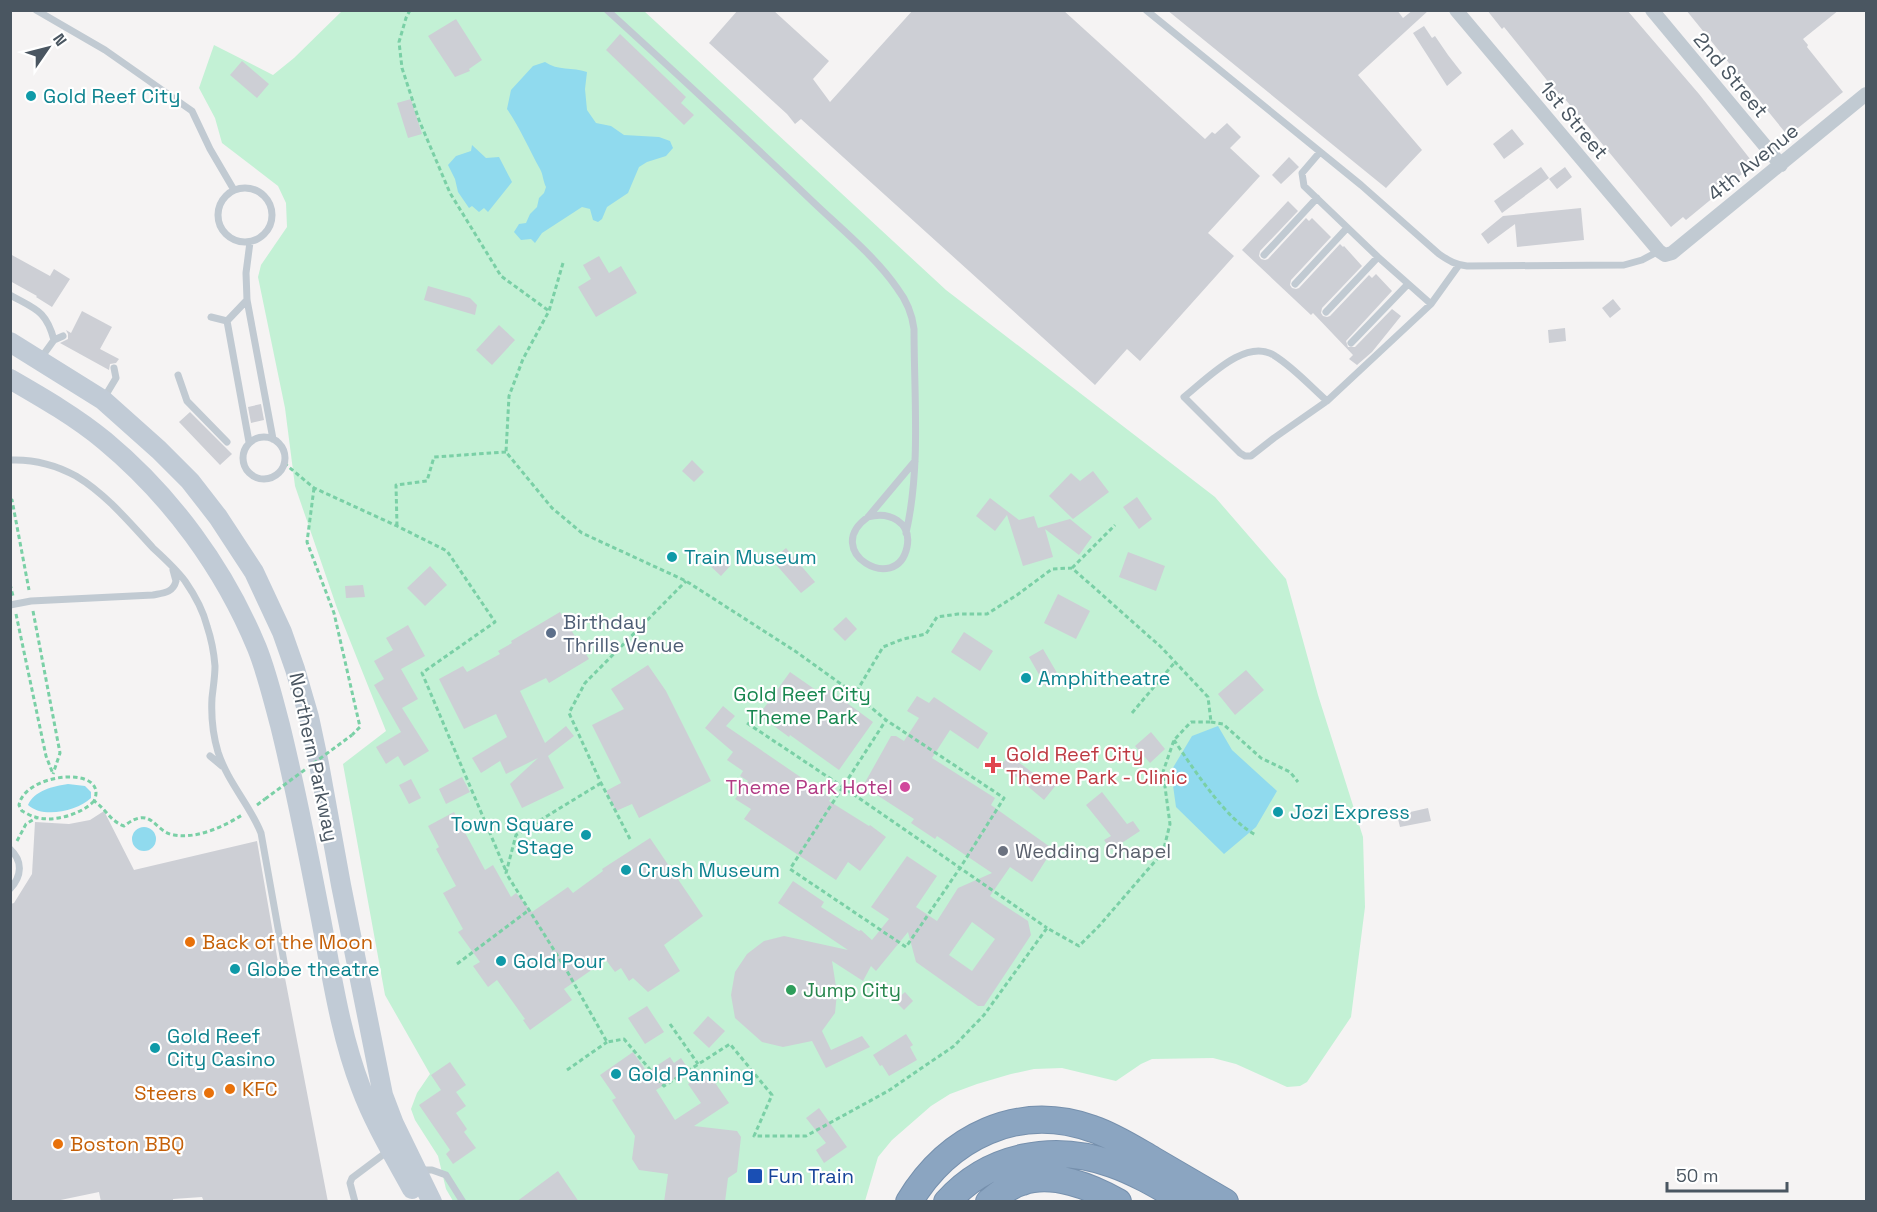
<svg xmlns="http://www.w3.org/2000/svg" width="1877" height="1212" font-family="'Space Grotesk',sans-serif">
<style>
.green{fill:#c3f1d5}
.water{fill:#90daee}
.building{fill:#cdcfd5;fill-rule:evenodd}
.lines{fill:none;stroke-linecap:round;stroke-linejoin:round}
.motorway-casing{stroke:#7690ad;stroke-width:28}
.path{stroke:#7ad0a6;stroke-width:3;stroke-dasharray:4.5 3;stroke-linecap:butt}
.service{stroke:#c1cad2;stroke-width:7}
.minor{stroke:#c1cad2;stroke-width:14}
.secondary{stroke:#c1cbd6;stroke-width:20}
.motorway{stroke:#8ba5c1;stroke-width:26}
.path-bridge{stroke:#7ad0a6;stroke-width:3;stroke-dasharray:4.5 3;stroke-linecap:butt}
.culture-dot{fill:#0f9aa8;stroke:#fff;stroke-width:2}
.service-dot{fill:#5c6f8a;stroke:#fff;stroke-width:2}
.health-dot{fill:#e0444e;stroke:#fff;stroke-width:2}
.hotel-dot{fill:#d1479c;stroke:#fff;stroke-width:2}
.worship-dot{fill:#6b7280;stroke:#fff;stroke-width:2}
.food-dot{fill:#e8710a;stroke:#fff;stroke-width:2}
.leisure-dot{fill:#2e9e5b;stroke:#fff;stroke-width:2}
.transit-dot{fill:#1a4fb4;stroke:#fff;stroke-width:2}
.labels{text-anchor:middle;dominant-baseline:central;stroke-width:4.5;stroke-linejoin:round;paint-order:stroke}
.street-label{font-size:20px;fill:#4a5661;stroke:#fff}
.culture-label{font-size:20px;fill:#0d838f;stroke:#fff;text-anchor:start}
.service-label{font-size:20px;fill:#4e5e75;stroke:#fff;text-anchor:start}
.park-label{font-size:20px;fill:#17864f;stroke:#fff}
.health-label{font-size:20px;fill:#be3a42;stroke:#fff;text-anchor:start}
.hotel-label{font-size:20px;fill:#b23c85;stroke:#fff;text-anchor:end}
.worship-label{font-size:20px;fill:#5b616d;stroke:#fff;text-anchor:start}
.food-label{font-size:20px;fill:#c56008;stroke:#fff;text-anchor:start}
.leisure-label{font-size:20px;fill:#27864d;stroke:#fff;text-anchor:start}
.transit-label{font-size:20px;fill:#164399;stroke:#fff;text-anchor:start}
</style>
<rect width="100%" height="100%" fill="#f5f3f3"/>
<!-- green -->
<path class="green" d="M342,11H644L946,290L1215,497L1286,579L1318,695L1363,837L1365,907L1351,1017L1307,1082L1300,1086L1287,1087L1236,1064L1213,1058L1152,1059L1141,1064L1116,1081L1062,1068L1034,1069L1011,1074L977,1084L950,1094L931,1106L892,1140L878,1157L865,1201H453L446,1189L438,1156L415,1120L411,1109L417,1093L430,1074L385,995L343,764L386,731L337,608L295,486L285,408L258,277L261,265L287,227L286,203L278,186L222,143L215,118L199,88L214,45L273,75L294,58Z"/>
<!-- water -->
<path class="water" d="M545,62C558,71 572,67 587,72L585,89L587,110L596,123L611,126L624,135L659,137L670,141L673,148L666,156L647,162L639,167L628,193L607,207L602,219L598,222L593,220L590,209L582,207L542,233L535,243L531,239L521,240L514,232L519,224L526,223L530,214L537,207L539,198L544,193L546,187C543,181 543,174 540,169C529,149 520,128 507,109L511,90L533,66Z
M472,145L486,158L499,157L512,182L488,212L484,208L479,212L472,206L469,208L458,192L455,179L448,165L456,156L471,151Z
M1218,726L1232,750L1277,791L1256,827L1224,854L1176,807L1171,771L1192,736Z
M68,784L85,786L91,792V798C77,811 43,819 28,805C34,791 53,786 68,784Z
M132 839a12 12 0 1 1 24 0a12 12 0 1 1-24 0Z"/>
<!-- building -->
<path class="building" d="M738,10H773L829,61L813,79L830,102L913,10H1063L1205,139L1212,132L1215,134L1227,123L1241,137L1230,148L1260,176L1208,233L1234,256L1140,361L1127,349L1095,385L801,119L795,124L787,114L709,43Z
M1167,10H1397L1403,18L1413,10H1429L1358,75L1422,150L1386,188Z
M1487,10H1627L1699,94L1754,164L1686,220L1683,217L1671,227L1560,93L1558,94L1504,27L1502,29Z
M1686,10H1839L1803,39L1808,45L1807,47L1843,92L1788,136Z
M456,19L482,60L469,69L470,71L455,77L428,36Z
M1424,26L1432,38L1435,36L1448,55L1462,73L1447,86L1413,33Z
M620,34L686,97L681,103L694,115L684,125L606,50Z
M242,61L269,84L257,98L230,75Z
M411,99L422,134L408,138L397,103Z
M1512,129L1524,144L1504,159L1493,144Z
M1289,157L1299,167L1281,184L1272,175Z
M1541,167L1549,178L1502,213L1494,201Z
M1565,167L1572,177L1557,189L1549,179Z
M1288,201L1298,211L1260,251L1259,256L1261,259L1265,260L1268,259L1306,218L1309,221L1312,218L1331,237L1291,280L1290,285L1292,288L1296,289L1299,288L1340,244L1343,247L1344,246L1362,266L1322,308L1321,313L1323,316L1327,317L1330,316L1369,275L1372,278L1376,274L1392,291L1346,341L1348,347H1355L1392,309L1401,316L1372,352L1357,365L1349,359L1353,355L1313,313L1311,315L1242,250Z
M1581,208L1584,240L1517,247L1515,224L1488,244L1481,234L1503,216Z
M10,254L50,276L54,269L70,279L52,307L36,297L37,296L10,281Z
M599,256L609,273L621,266L637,293L596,317L578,287L591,279L583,265Z
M428,286L470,298L477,305L475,315L424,300Z
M1613,299L1621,309L1610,318L1602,308Z
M82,311L112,327L100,349L119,359L116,363L110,364L109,370L60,343L68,339V334L66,330L71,333Z
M499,325L515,340L492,365L476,350Z
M1565,328L1566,341L1549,343L1548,330Z
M261,404L264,420L251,423L248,407Z
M190,412L232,454L220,465L179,422Z
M692,460L704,472L694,482L682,471Z
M1093,471L1109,492L1073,519L1049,496L1071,473L1080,481Z
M1137,497L1152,519L1139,529L1123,507Z
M990,498L1019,520L1034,516L1038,528L1070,519L1092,537L1079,555L1045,529L1053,557L1023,566L1007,515L995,531L976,516Z
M786,548L815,582L801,593L772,560Z
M716,551L731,565L721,576L706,562Z
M1128,552L1165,566L1156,591L1119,577Z
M430,566L447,585L425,606L407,588Z
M363,585L365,597L346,598L345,586Z
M1058,594L1090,611L1076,639L1044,623Z
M560,612L589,659L549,683L546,678L520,691L545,743L566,726L574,736L548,756L564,788L522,808L510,784L538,758L506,774L500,761L481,773L472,758L507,737L496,714L464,729L439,679L463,666L467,672L500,654L498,651L512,643L511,641Z
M846,617L857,629L845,641L833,629Z
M408,625L425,656L401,669L418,699L402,708L429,751L404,766L398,756L386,764L376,747L401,732L374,685L384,679L374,661L393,650L386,638Z
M964,632L993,651L980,671L951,652Z
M1043,649L1060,678L1046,687L1029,657Z
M648,665L666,691L711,781L639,818L632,804L616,811L606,791L621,783L592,725L624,709L611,689Z
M1246,670L1264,690L1235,715L1218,694Z
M790,672L823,695L828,689L873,722L839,770L790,735L789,737L759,715Z
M917,696L929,703L934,697L988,733L978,749L950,730L932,758L995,798L991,805L1053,849L1032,882L1010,867L990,896L1028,921L1031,935L984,1006H978L916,962L908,932L876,971L871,966L863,981L832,961L837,993L835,1013L822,1031L831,1050L862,1036L870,1047L826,1068L812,1041L783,1047L762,1042L735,1018L731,995L735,972L747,954L764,941L784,936L848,950L778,903L793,881L824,902L821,907L859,931L861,930L872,940L889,919L871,907L907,856L937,876L916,907L937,921L958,888L992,873L937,836L935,839L911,823L914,819L863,786L891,736H896L904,741L919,718L907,711ZM972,922L995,939L972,971L949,955Z
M723,706L735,716L726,726L831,798L829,801L869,826L870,825L886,837L860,871L848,862L836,880L744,819L751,809L735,799L748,781L740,776L743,771L727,760L733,752L705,728Z
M1151,732L1165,749L1150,763L1135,746Z
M1009,755L1037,776L1040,772L1056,785L1044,800L1018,778L1000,767Z
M462,777L470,792L446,804L439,789Z
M411,779L421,798L409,804L399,785Z
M1102,792L1127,824L1133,821L1140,831L1111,850L1104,840L1111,836L1086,805Z
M1428,808L1431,821L1400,827L1397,815Z
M104,811L134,870L257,841L280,974L285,978L328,1202H204L202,1197L173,1199V1202H101L99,1192L51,1202H10V904L14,903L32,874L35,822L69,824L90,820Z
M454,812L485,870L493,865L511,897L516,893L532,912L568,887L573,893L603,871L602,869L650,838L703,916L664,945L680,971L648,992L633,978L629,981L621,968L615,972L606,960L564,989L572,1000L530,1030L523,1020L525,1019L497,980L488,987L473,966L480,962L458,932L463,929L443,893L456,886L436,849L439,847L428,826Z
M905,992L913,1001L904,1010L895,1001Z
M647,1006L664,1032L645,1044L628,1018Z
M708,1016L725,1031L709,1048L693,1033Z
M906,1034L913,1045L910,1047L917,1060L889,1076L882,1065L880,1066L873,1055Z
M633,1052L647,1072L670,1057L674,1063L681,1058L689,1070L656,1090L675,1120L701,1103L688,1084L707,1071L729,1103L694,1126L737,1131L741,1137L737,1172L728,1178L725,1202H664L668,1174L639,1170L632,1159L635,1136L612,1100L616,1098L600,1075Z
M450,1062L466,1085L456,1092L466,1106L456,1113L467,1129L464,1132L476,1148L453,1164L446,1154L450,1150L419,1105L441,1090L431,1075Z
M819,1108L847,1147L824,1163L816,1150L826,1143L806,1118Z
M558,1171L579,1202H516Z"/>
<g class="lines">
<defs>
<path id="motorway" d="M909,1202C948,1137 1018,1102 1093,1129C1114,1136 1134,1149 1153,1160C1177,1174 1201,1188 1225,1202
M947,1202C989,1155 1054,1143 1112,1164C1138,1173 1162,1188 1186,1202
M989,1202C998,1195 1010,1185 1022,1182C1052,1171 1092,1187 1118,1202"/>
</defs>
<!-- motorway casing -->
<use href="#motorway" class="motorway-casing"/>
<!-- path -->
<path class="path" d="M410,10L406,18L399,42L402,68L419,120L450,193L501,276L549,311
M563,263L549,311L523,359L509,396L506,452L552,508L582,533L686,581L795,651L855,694L886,720L1004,798L960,868L906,947L790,869L886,720
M284,463L314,488L397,526L447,551L495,622L422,673L506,871
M314,488L307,542L334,613L360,727L352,735
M10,501L12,500L29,590
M397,526L396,485L427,481L434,457L506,452
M1072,568L1115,525
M10,584L13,596
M33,611L60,753L53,774
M16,614L46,756L53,774
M1132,713L1175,662
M1211,722L1223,724L1261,758L1290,772L1298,782
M747,723L843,787L1047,928
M1174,740C1193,768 1226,820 1256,835
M601,783L516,835L506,873L567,971L607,1042L624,1039L664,1086L730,1044L772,1095L754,1136H806L888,1091L954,1046L984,1015L1047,928L1079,946L1099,926L1163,852L1170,824L1163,772L1174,740L1191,722H1211L1208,697L1161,647L1072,568L1052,569L1017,595L987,614H958L937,617L926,634L903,639L883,647L855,694
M94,801C82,814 53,823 35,817C31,816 26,813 22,811L19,805C25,772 110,765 94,801C106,809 110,821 124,826C153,804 153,832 174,835C197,839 223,827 242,815
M257,805L265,799
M630,839L601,783L569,713L585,683L686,581
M17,841L26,824L36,818
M457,964L529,910
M670,1024L698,1064
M567,1070L607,1042"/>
<!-- service -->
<path class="service" d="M36,10L105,50L192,111L210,149L234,190
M607,10C676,73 744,136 811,200C839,227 876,257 897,288C907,301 912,313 914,329C914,396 921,468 906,533
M1146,10L1361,185L1439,254C1449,261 1456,265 1467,266L1624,265L1642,260L1659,251
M1320,152L1302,173L1304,186L1378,257L1431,304
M218 215a27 27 0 1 1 54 0a27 27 0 1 1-54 0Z
M250,242L246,273L247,300L273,439
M1264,255L1317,198
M1295,284L1347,228
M10,295C35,309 46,310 54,340
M1326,312L1378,257
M211,317L227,321L249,442
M227,321L247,300
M1351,343L1408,284
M41,358L54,340L63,336
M178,375L187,401L227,442
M104,398L116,378L114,368
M1327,401C1310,386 1294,368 1275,356C1246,336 1206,380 1184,397L1240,453L1245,456H1251L1274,438L1327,401L1431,304L1459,265
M243 458a21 21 0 1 1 42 0a21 21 0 1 1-42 0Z
M10,460C34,459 56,465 76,476C106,494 130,523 153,548C164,558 176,569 185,581C194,594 203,610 207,626C211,638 214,653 215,666C215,677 213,688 212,698C211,716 213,735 218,752C228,783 250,805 261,833L286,973
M868,517C889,511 912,522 907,547C897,596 820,551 868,517L915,461
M10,605L31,601L153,595C163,593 173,593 176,581L173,570
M210,756L222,766
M10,849C23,861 22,876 10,889
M420,1170H432L446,1175L463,1202
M355,1202L350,1183L352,1178L388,1151"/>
<!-- minor -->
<path class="minor" d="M1456,10L1659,251L1665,255L1672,253L1866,94
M1652,10L1781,165"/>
<!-- secondary -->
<path class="secondary" d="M10,342L103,400L159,450L190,481L218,517L254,572L282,632L295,669L309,717L319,764L341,885L383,1095L394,1124L432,1202
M10,379C43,398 76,417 105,441C171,496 224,568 257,648C267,673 273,699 280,725C295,786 307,847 319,909C331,969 339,1031 361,1088C374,1123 394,1156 412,1189"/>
<!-- motorway -->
<use href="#motorway" class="motorway"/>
<!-- path-bridge -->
<path class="path-bridge" d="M265,799L352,735"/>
</g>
<!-- markers -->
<g class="culture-dot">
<circle cx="31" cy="96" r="6"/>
<circle cx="672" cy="557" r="6"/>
<circle cx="1026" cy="678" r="6"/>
<circle cx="1278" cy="812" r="6"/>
<circle cx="586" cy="835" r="6"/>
<circle cx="626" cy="870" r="6"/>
<circle cx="501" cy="961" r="6"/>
<circle cx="235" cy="969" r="6"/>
<circle cx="155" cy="1048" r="6"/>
<circle cx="616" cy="1074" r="6"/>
</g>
<circle class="service-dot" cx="551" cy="633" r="6"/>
<path class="health-dot" d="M990 756h6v6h6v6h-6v6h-6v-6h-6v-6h6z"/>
<circle class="hotel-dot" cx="905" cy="787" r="6"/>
<circle class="worship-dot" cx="1003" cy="851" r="6"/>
<g class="food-dot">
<circle cx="190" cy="942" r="6"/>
<circle cx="230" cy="1089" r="6"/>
<circle cx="209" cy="1093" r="6"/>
<circle cx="58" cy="1144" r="6"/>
</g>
<circle class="leisure-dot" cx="791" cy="990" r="6"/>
<rect class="transit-dot" x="747" y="1168" width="16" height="16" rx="3"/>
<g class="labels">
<!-- street labels -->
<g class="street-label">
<text transform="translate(1731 75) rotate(50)">2nd Street</text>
<text transform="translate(1574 120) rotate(50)">1st Street</text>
<text transform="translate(1753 162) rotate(-39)">4th Avenue</text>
<text transform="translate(314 757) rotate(78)">Northern Parkway</text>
</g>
<!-- culture labels -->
<g class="culture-label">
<text x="43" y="96">Gold Reef City</text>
<text x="684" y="557">Train Museum</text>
<text x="1038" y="678">Amphitheatre</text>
<text x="1290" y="812">Jozi Express</text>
<text x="574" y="824" text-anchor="end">Town Square<tspan x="574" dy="23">Stage</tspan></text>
<text x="638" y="870">Crush Museum</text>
<text x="513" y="961">Gold Pour</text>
<text x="247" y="969">Globe theatre</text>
<text x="167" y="1036">Gold Reef<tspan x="167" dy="23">City Casino</tspan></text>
<text x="628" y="1074">Gold Panning</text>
</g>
<!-- service labels -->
<g class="service-label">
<text x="563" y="622">Birthday<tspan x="563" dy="23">Thrills Venue</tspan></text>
</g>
<!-- park labels -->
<g class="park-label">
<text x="802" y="694">Gold Reef City<tspan x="802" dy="23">Theme Park</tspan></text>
</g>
<!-- health labels -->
<g class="health-label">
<text x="1006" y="754">Gold Reef City<tspan x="1006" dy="23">Theme Park - Clinic</tspan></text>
</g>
<!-- hotel labels -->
<g class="hotel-label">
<text x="893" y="787">Theme Park Hotel</text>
</g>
<!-- worship labels -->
<g class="worship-label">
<text x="1015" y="851">Wedding Chapel</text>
</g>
<!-- food labels -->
<g class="food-label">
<text x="202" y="942">Back of the Moon</text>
<text x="242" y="1089">KFC</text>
<text x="197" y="1093" text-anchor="end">Steers</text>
<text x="70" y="1144">Boston BBQ</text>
</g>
<!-- leisure labels -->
<g class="leisure-label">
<text x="803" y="990">Jump City</text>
</g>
<!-- transit labels -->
<g class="transit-label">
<text x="768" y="1176">Fun Train</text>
</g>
</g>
<!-- border -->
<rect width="1877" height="1212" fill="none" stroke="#4a5661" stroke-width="24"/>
<!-- north arrow -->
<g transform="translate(48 48) rotate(55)" stroke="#ffffff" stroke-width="4.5" paint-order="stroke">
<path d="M0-4.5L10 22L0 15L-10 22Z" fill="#4a5661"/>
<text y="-9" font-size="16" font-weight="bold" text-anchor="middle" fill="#4a5661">N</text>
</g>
<!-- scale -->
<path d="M1667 1182v9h120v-9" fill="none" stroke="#4a5661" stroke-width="3"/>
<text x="1676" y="1182" font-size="18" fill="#4a5661" stroke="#ffffff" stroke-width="4.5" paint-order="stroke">50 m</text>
</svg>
